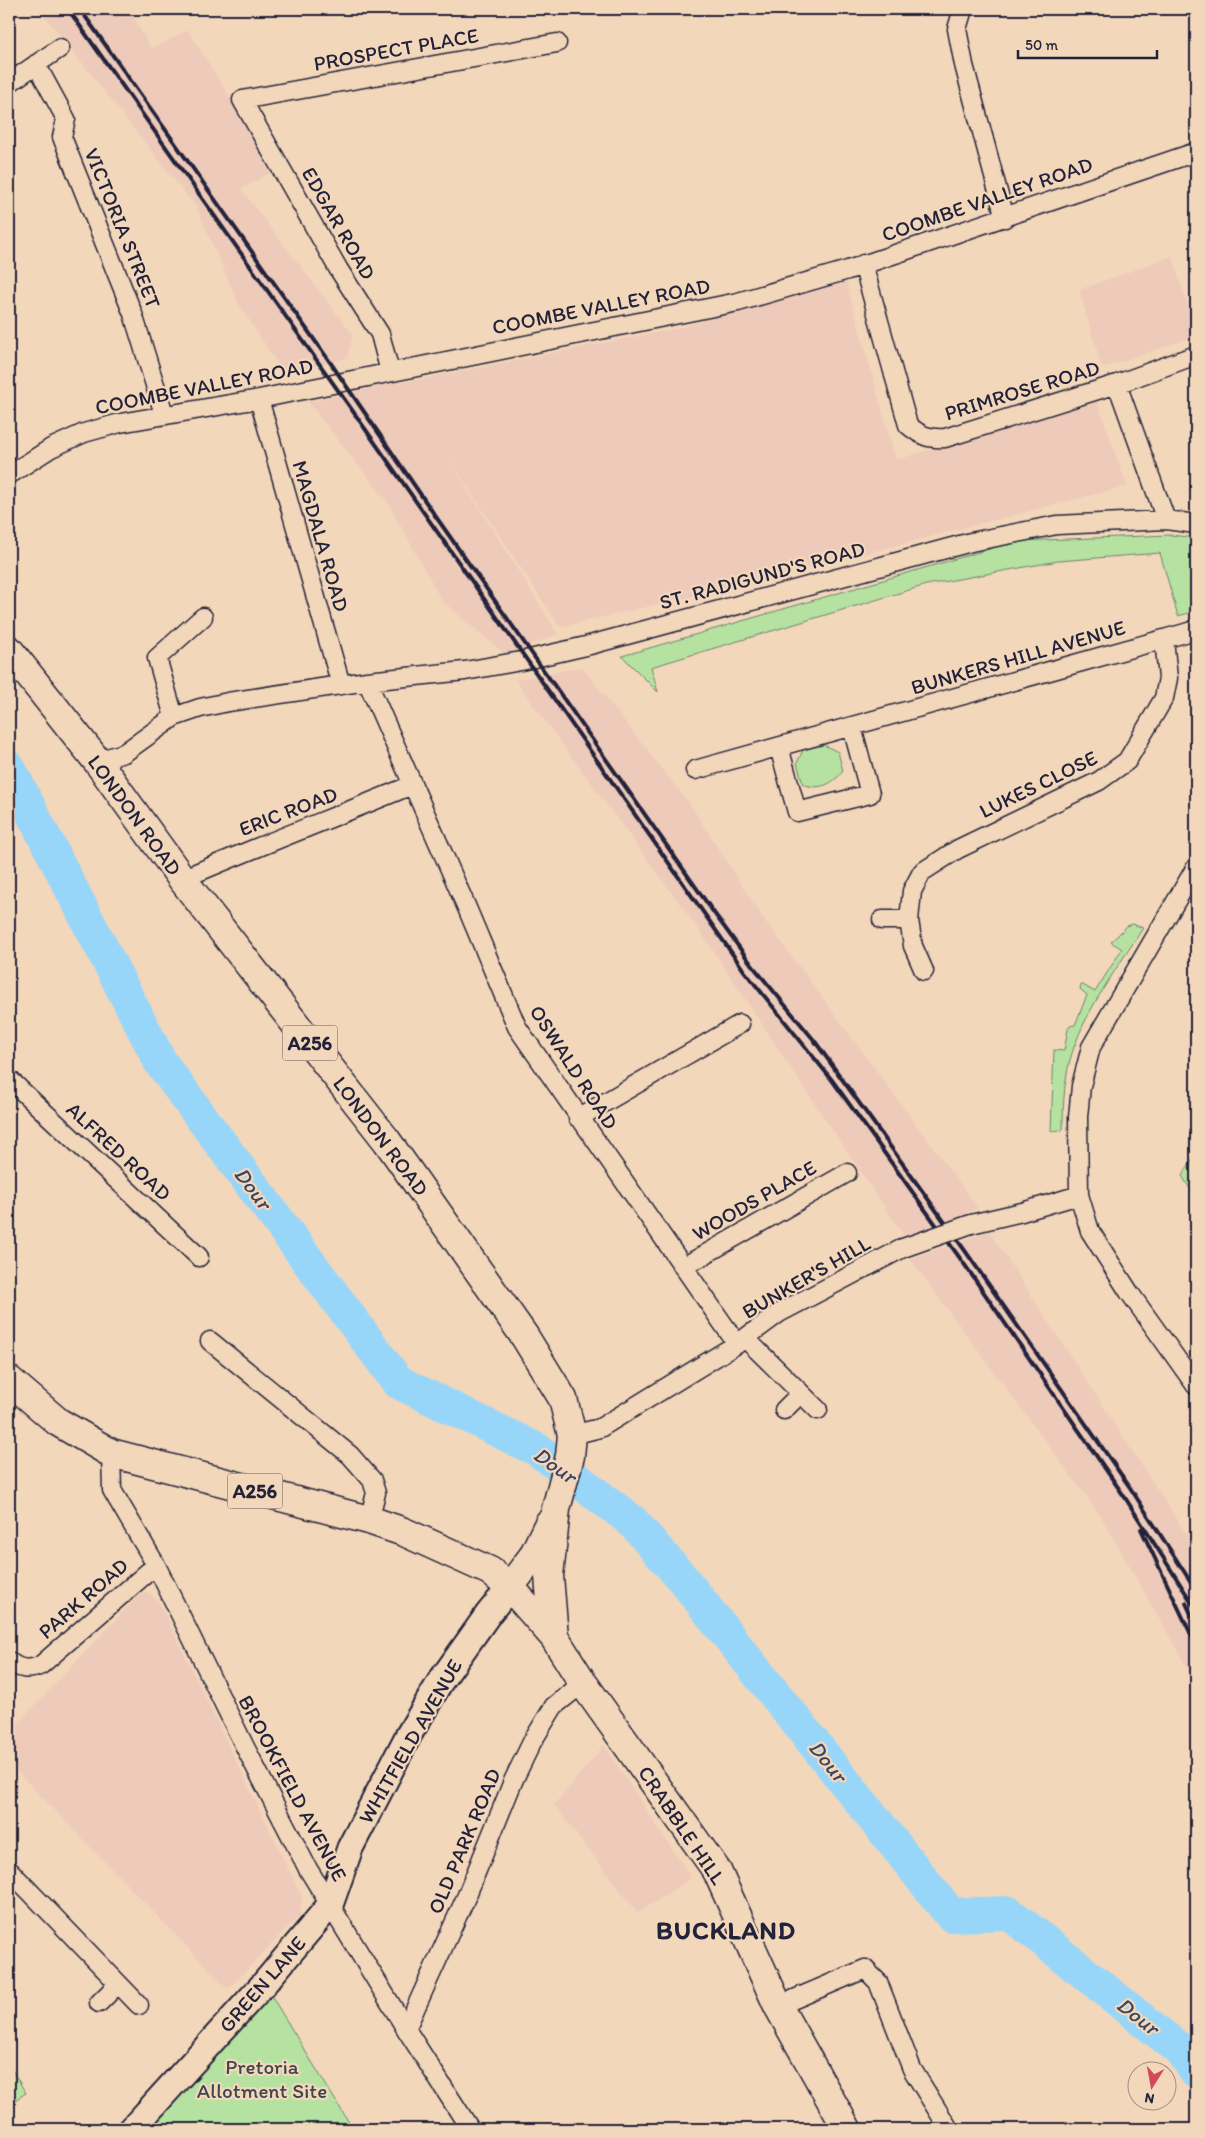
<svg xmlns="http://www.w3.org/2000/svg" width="1205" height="2138" font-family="Itim,sans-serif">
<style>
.built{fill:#eecaba}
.green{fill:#b5e2a0;stroke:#6c826e}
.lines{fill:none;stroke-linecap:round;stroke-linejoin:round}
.river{stroke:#98d6f9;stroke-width:34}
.street-casing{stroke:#22223b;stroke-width:21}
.secondary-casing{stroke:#22223b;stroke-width:29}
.primary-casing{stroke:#22223b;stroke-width:31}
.street{stroke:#f3d7ba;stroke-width:18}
.secondary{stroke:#f3d7ba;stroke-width:25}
.primary{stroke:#f3d7ba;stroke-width:28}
.rail{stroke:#22223b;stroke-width:4}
.street-bridge-casing{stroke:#22223b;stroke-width:21;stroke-linecap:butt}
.street-bridge{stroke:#f3d7ba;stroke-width:18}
.labels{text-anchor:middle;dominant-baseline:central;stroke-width:4.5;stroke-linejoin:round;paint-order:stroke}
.shield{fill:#f3d7ba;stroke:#615861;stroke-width:1}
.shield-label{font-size:20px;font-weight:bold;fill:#22223b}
.street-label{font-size:21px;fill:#22223b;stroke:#f3d7ba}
.park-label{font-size:21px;fill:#3f484f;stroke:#f3d7ba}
.water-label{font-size:22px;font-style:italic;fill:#3a4661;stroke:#f3d7ba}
.district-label{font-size:26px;font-weight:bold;letter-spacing:1px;fill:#22223b;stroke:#f3d7ba}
</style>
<rect width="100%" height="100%" fill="#f3d7ba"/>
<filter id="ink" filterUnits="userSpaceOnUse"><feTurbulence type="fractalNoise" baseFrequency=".02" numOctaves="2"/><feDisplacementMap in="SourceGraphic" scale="10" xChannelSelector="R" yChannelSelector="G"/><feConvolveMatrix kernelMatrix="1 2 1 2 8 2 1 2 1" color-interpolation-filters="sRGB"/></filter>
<g filter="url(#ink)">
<!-- built -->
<path class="built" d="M39,9H129L151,49L188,30L275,170L241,189L353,335L347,358L284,374L239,304L196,207Z
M1172,256L1196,331V336L1102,368L1079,290Z
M846,281L896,460L1096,398L1127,486L747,584L560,627L441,447L558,634L506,655L442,601L387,501L308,402L399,381L401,383L674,329Z
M582,667L691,806L761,915L978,1208L907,1240L813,1101L702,934L515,680Z
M989,1231L1196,1549V1695L1189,1671L1101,1516L910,1259Z
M147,1592L158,1600L302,1897L300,1915L228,1989L9,1763V1733L138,1596Z
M604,1745L691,1878L638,1913L554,1805Z"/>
<!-- green -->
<path class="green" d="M1171,535L1196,538V611L1178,616L1160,553L1058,561L926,585L651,667L658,692L622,656L1017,541Z
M824,745L838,752L843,771C833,784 819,791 803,784L797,763L803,750Z
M1133,924L1143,928C1118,967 1088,1006 1073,1050C1064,1076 1063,1103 1063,1130L1051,1131L1054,1050L1064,1051L1068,1029L1070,1026L1075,1025L1087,995L1080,989L1081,984L1095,992L1122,949L1111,942L1127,926Z
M1196,1153V1198L1182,1176Z
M269,1992L353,2129H148Z
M9,2065L26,2093L9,2104Z"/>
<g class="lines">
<!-- river -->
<path class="river" d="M9,768L161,1063L398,1382L538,1450L632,1521L682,1578L951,1915L1009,1913L1183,2052L1196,2072"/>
<defs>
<path id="street" d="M963,9L957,29L964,65L1005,218
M36,64L66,119L62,137L133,314L164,414
M9,83L60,48
M863,264L908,425C921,436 929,439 945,438L1117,384L1196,355
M390,372L380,334L339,270L242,100L557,43
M1117,384L1166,520
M259,399L341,685
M9,475L51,448L84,433L120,423L259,399L738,302L848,270L1196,152
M367,681L467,908L517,1027L737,1344
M174,717L157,658L203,617
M779,747L797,812L870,794L852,727
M97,761L124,753L174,717L200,708L228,702L367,681L465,671L521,661L586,646L971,542L1057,525L1166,520L1196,524
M695,770L1196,630
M1196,867L1091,1047L1081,1086L1078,1117L1079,1195L1090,1231L1129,1292L1196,1386
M182,879C258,846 335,817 412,785
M882,920H909
M924,971L913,946L909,920L912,891L922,872L958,849L1099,781L1127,761L1164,698L1168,678L1164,639
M9,1079L199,1257
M578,1118L740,1024
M971,1224L1022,1212L1079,1195
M683,1267L847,1173
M745,1338L818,1410
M210,1341L350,1455L372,1480L376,1493L369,1520
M784,1410L801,1393
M572,1435L600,1428L737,1344L779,1313L903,1248
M111,1453L112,1490L156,1565L245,1747L308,1869L406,2029L470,2129
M9,1661C18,1669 30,1671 41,1665L156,1565
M9,1870L139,2005
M99,2003L118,1984
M778,2006L865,1969L878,1982L912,2069L949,2129
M406,2029L467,1895L514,1779L532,1742L554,1706L583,1683"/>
<path id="secondary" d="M132,2129L262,1986L330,1905L350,1848L408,1736L440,1682L489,1613L510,1587"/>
<path id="primary" d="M9,650L97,761L182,879L387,1141L525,1337L563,1399L572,1435L570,1456L556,1509L549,1576L554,1637
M9,1380L58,1422L111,1453L369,1520L404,1532L490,1571L510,1587L554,1637L583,1683L717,1871L778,2006L847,2129
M510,1587L533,1556L549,1523"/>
</defs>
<!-- street casing -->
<use href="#street" class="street-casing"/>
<!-- secondary casing -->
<use href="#secondary" class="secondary-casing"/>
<!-- primary casing -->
<use href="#primary" class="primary-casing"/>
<!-- street -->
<use href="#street" class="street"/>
<!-- secondary -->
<use href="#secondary" class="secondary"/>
<!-- primary -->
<use href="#primary" class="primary"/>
<!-- rail -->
<path class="rail" d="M68,9L352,410L745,972L832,1080L967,1268L1124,1496L1196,1609
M80,9L330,362L434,514L714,913L752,965L814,1040L966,1252L1129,1486L1196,1590
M1141,1529L1196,1645
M1186,1603L1196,1625"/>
<defs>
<path id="street-bridge" d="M903,1248L971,1224"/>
</defs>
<!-- street-bridge casing -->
<use href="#street-bridge" class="street-bridge-casing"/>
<!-- street-bridge -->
<use href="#street-bridge" class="street-bridge"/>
</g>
</g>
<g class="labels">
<!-- shield labels -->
<g class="shield">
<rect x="282.5" y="1025.5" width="55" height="35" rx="4"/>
<rect x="227.5" y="1473.5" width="55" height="35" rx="4"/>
</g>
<g class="shield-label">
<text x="310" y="1043">A256</text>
<text x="255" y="1491">A256</text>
</g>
<!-- street labels -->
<g class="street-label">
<text transform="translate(396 49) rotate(-10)">PROSPECT PLACE</text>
<text transform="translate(987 199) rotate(-19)">COOMBE VALLEY ROAD</text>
<text transform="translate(339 223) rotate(60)">EDGAR ROAD</text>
<text transform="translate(123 228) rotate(68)">VICTORIA STREET</text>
<text transform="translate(601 306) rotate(-11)">COOMBE VALLEY ROAD</text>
<text transform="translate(204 386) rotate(-11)">COOMBE VALLEY ROAD</text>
<text transform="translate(1022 390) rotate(-17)">PRIMROSE ROAD</text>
<text transform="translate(321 536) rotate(74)">MAGDALA ROAD</text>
<text transform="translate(762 575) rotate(-15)">ST. RADIGUND'S ROAD</text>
<text transform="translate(1018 657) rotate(-16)">BUNKERS HILL AVENUE</text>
<text transform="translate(1038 784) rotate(-26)">LUKES CLOSE</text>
<text transform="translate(288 811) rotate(-21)">ERIC ROAD</text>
<text transform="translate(135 815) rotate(54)">LONDON ROAD</text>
<text transform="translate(574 1067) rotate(57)">OSWALD ROAD</text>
<text transform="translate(381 1136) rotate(53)">LONDON ROAD</text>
<text transform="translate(119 1151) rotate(43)">ALFRED ROAD</text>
<text transform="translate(754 1200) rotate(-30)">WOODS PLACE</text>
<text transform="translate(806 1277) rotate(-30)">BUNKER'S HILL</text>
<text transform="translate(83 1598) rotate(-41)">PARK ROAD</text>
<text transform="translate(410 1741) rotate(-60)">WHITFIELD AVENUE</text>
<text transform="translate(293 1788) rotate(62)">BROOKFIELD AVENUE</text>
<text transform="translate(682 1825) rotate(56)">CRABBLE HILL</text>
<text transform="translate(464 1841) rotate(-67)">OLD PARK ROAD</text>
<text transform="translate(262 1984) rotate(-49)">GREEN LANE</text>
</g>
<!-- park labels -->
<g class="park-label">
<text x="262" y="2066">Pretoria<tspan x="262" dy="24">Allotment Site</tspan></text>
</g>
<!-- water labels -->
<g class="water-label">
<text transform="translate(253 1188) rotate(53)">Dour</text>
<text transform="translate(555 1465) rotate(35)">Dour</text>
<text transform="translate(828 1761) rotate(51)">Dour</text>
<text transform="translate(1138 2016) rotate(38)">Dour</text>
</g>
<!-- district labels -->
<g class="district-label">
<text x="726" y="1930">BUCKLAND</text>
</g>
</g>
<!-- margin -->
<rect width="1205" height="2138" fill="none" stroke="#f3d7ba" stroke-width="30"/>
<rect x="15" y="15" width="1175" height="2108" fill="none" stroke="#22223b" stroke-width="2" filter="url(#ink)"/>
<!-- north arrow -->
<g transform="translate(1152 2086) rotate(191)"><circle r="24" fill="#f3d7ba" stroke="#9f8f87"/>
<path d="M0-4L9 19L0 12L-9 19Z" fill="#d1495b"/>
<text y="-8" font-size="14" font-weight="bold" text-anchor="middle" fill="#22223b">N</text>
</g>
<!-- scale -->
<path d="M1018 50v8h139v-8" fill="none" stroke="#22223b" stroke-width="2.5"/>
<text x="1025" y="50" font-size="15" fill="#22223b" stroke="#f3d7ba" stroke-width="4" paint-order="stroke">50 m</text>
</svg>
